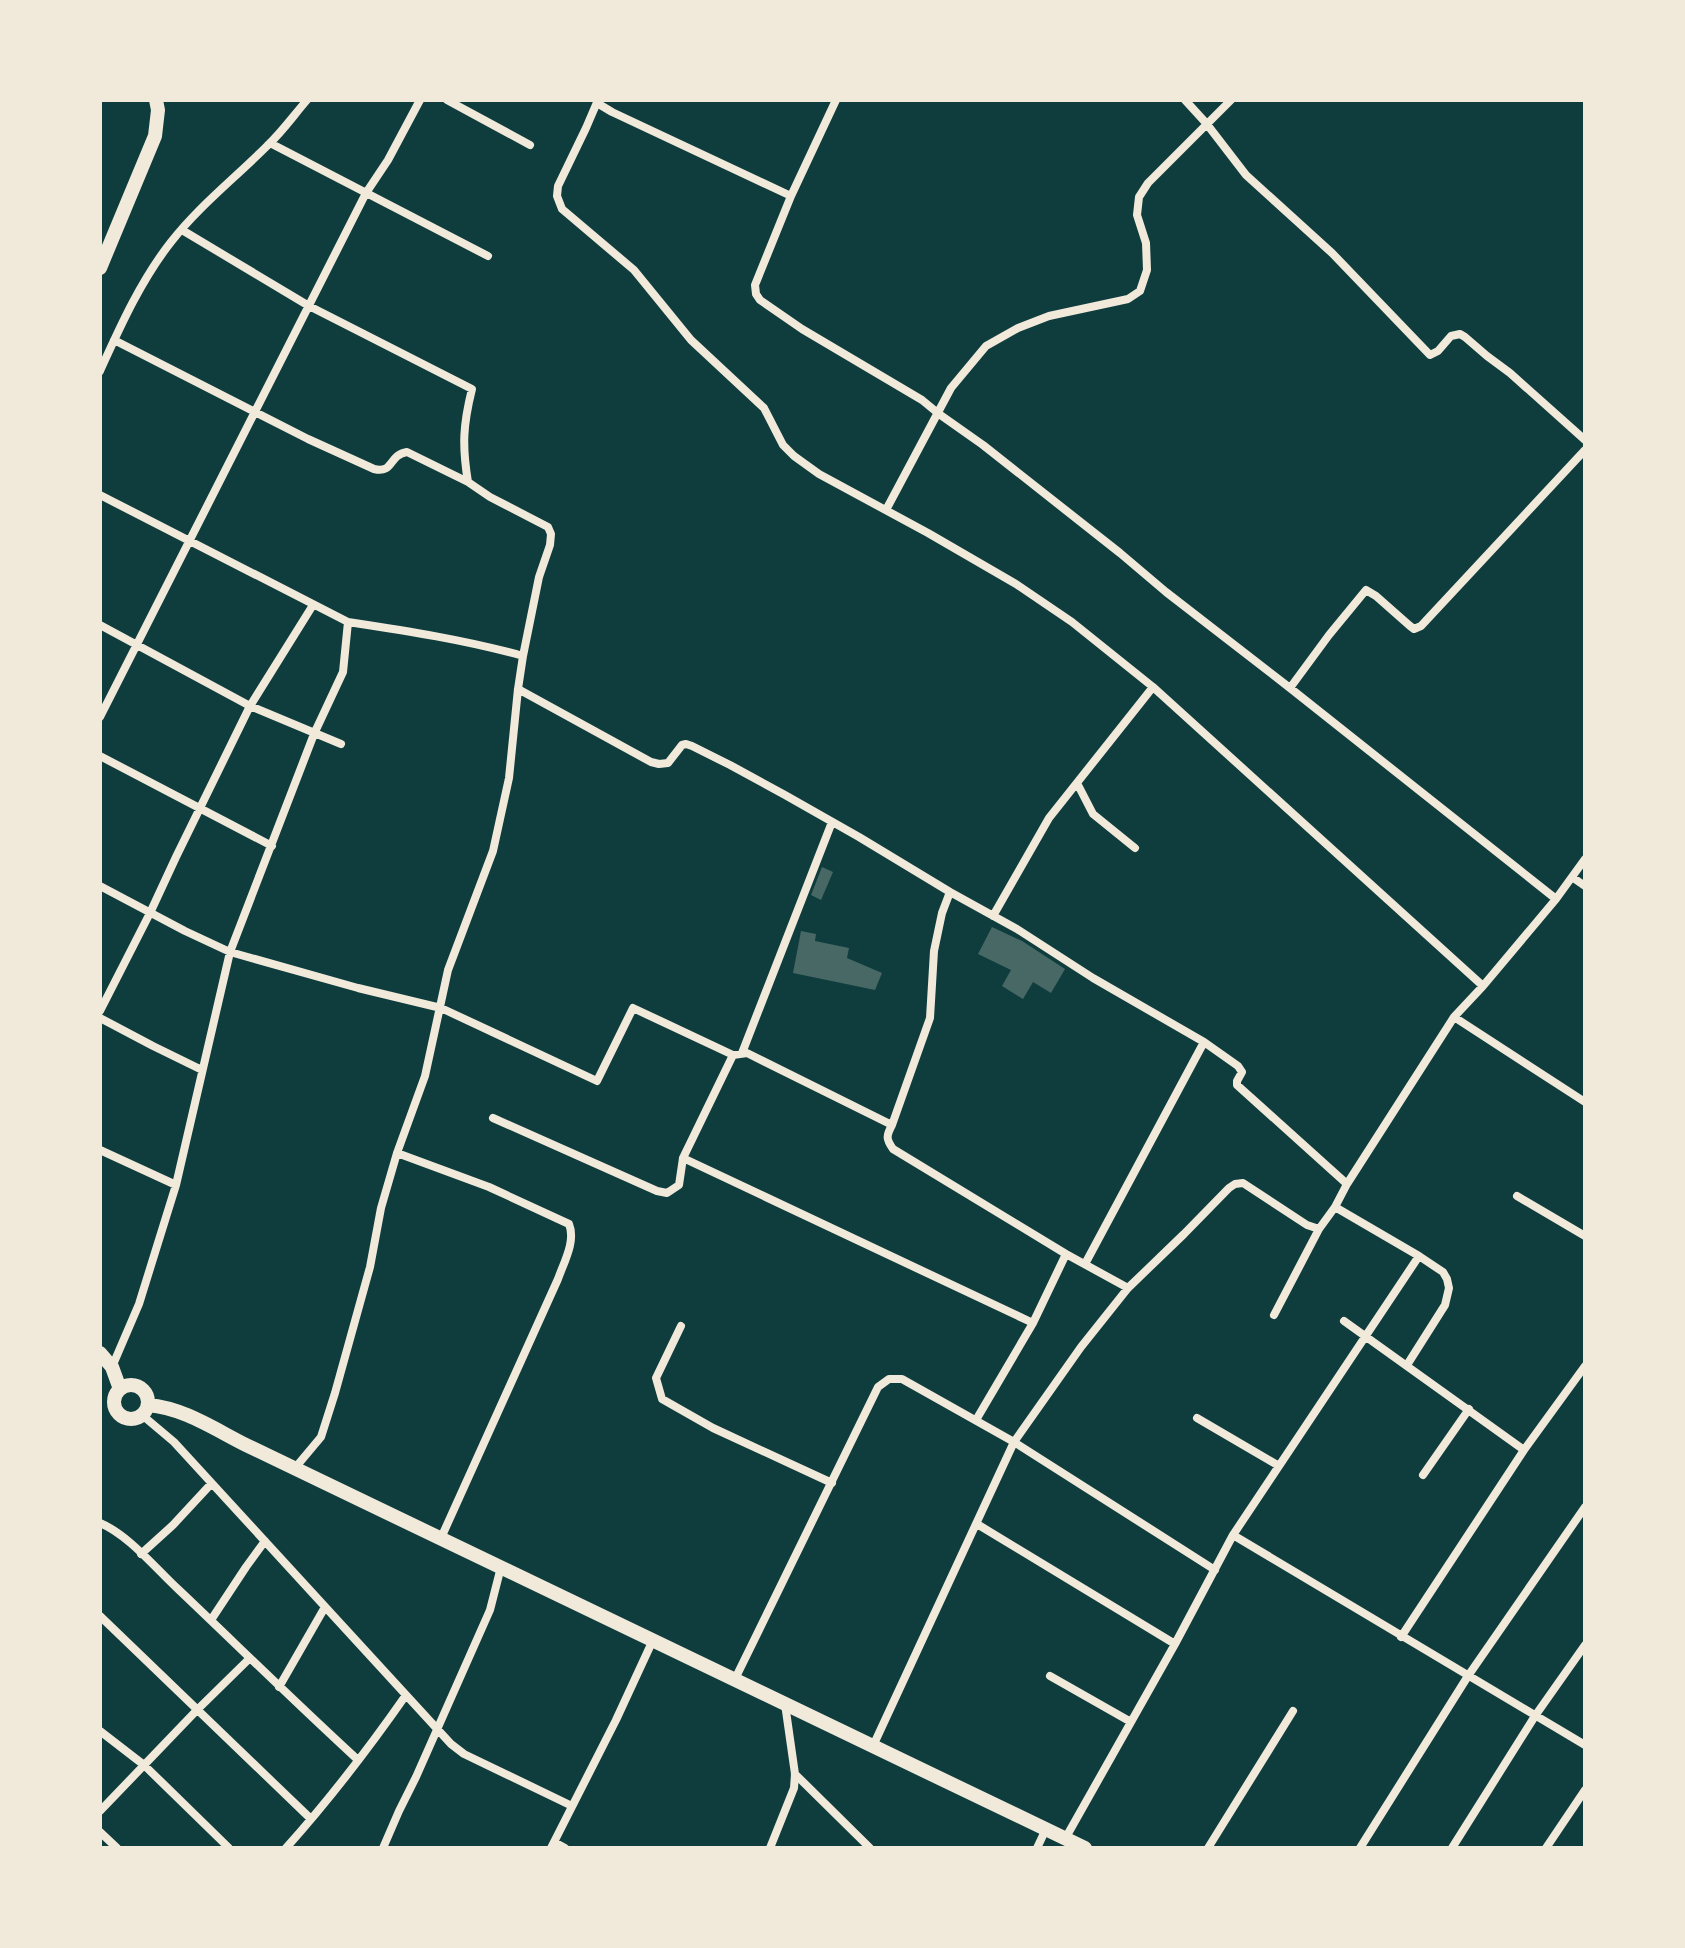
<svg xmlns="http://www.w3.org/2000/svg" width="1685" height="1948" font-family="'Nunito Sans',sans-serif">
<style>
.building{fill:#486865}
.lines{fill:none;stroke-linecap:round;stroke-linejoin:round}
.minor{stroke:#f1e9da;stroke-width:8}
.tertiary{stroke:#f1e9da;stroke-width:14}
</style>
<rect width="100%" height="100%" fill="#0f3d3e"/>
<!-- building -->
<path class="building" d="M822,867L833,872L821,900L811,895Z
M992,927L1022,941L1065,969L1051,993L1033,982L1023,999L1002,986L1011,970L978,954Z
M801,931L816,934L815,941L849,948L847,958L882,973L875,990L793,973Z"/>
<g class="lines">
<!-- minor -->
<path class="minor" d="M447,100L530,145
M598,100L586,128L558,186L557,196L562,209L634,270L691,340L764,408L783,445L794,456L819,474L928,533L1016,584L1072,622L1153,687L1483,986
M836,100L791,196L755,285L756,294L760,300L802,329L922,400L939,414L983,445L1120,553L1166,592L1290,688L1556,899
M1185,100L1206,123L1246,175L1332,253L1430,355L1438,351L1451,336L1460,334L1465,337L1487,356L1510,373L1585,440
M597,103L612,112L791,196
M270,143L488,256
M182,230L309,306L472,389C463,425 462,446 468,482L490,497L548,527L551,534L550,545L539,577L523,656C466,640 407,631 348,622
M114,340L308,439L374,469C394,474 388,455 407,452L468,482
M100,371C120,327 141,280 171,242C199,206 235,178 267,146C282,132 294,115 307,100
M100,495L348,622L343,672L314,734L230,952L176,1185L139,1304L112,1367
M886,510L951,388L986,346L1018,328L1049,316L1128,299L1140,291L1147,270L1146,243L1137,215L1139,197L1148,183L1231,100
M100,625L250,706L341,744
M1290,688L1329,635L1366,590L1376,596L1410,626L1414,629L1421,626L1585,450
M518,689L651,762L659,764L668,763L682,745L686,744L692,746L730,765L785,795L859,837L950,892L1017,929L1093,978L1204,1042L1238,1066L1242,1072L1237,1081V1085L1347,1184
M100,717L366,193L388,160L420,100
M100,756L272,846
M1077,783L1093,814L1135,848
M1572,877L1585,886
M100,886L185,931L230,952L358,988L441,1008L597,1081L633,1008L733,1055L683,1158L1033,1323L1066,1254
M993,916L1049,818L1153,687
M100,1011L150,913L176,857L250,706L313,605
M1454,1017L1585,1102
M100,1018L153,1046L202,1070
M742,1053L832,822
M733,1055L747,1053L892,1125C886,1136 886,1139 893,1149L1066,1254L1128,1288
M493,1118L657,1191L667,1193L679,1185L683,1158
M892,1125L930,1018L934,951L942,913L950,892
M100,1150L176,1185
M397,1153L489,1187L569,1224C576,1241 564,1262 558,1279L441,1538
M1517,1196L1585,1236
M1335,1207L1419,1256L1443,1272L1447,1279L1449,1288L1445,1305L1407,1365
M1085,1264L1204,1042
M1274,1315L1319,1229
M1344,1321L1524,1450
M681,1326L656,1378L662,1399L713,1428L832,1483
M142,1415L174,1442L451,1744L464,1754L572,1806
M1197,1418L1279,1466
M976,1420L1033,1323
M295,1468L321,1437L335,1393L370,1267L381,1208L397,1153L425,1076L448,970L493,851L509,778L518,689L523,656
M1423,1475L1469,1409
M100,1523C129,1535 156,1569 179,1590C239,1647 298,1705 358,1760
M977,1524L1175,1644
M1233,1535L1585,1745
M141,1554L173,1525L211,1484
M100,1616L311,1819
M211,1620L246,1567L265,1541
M1401,1637L1524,1450L1585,1366
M1050,1676L1131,1722
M735,1679L878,1387L889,1379H902L1014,1442L1215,1570
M279,1687L325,1607
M100,1731L144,1765L229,1848
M873,1746L1014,1442L1081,1347L1128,1288L1184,1234L1229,1188L1235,1184L1243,1183L1307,1225L1319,1229L1335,1207L1347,1184L1454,1017L1483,986L1556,899L1585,859
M795,1774L870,1848
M100,1811L197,1710L250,1658
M100,1832L117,1848
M1065,1839L1175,1644L1233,1535L1419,1256
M554,1842L565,1848
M286,1848C329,1800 369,1748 406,1695
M383,1848L399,1811L416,1777L490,1610L501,1567
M551,1848L616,1720L653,1640
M770,1848L794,1788L795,1774L785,1704
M1037,1848L1046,1829
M1208,1848L1293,1711
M1360,1848L1468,1676L1585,1507
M1452,1848L1535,1716L1585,1645
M1546,1848L1585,1790"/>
<!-- tertiary -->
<path class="tertiary" d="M100,268L155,136L158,110L156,100
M100,1353L112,1367L120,1389
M114 1402a17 17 0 1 1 34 0a17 17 0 1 1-34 0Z
M148,1405C184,1408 214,1429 246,1445L1085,1848"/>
</g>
<!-- border -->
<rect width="1685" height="1948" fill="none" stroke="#f1e9da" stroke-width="204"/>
</svg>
